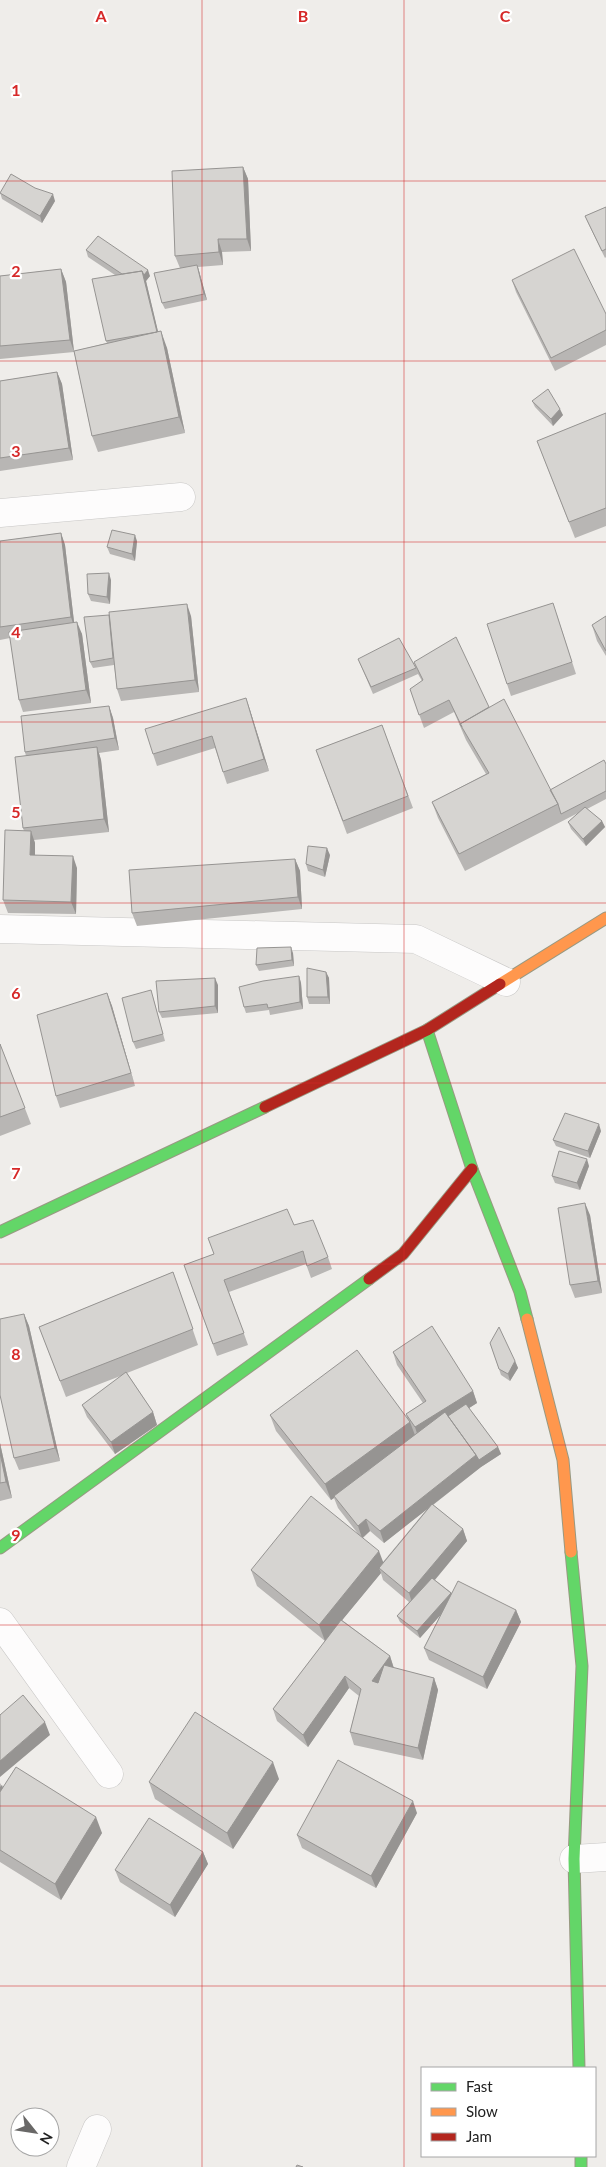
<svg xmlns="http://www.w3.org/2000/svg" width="606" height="2167" font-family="Lato,sans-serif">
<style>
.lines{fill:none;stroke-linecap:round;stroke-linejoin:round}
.street-casing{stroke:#c8c7c6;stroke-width:29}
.fast-casing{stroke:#989982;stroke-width:13}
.slow-casing{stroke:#989982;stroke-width:13}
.jam-casing{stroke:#989982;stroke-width:13}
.street{stroke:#fdfcfc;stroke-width:28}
.fast{stroke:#63d668;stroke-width:11}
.slow{stroke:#ff974d;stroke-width:11}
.jam{stroke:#b3261e;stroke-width:11}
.wall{fill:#b8b6b4;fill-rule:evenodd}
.shaded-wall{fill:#969492}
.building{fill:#d6d4d1;stroke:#969492}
.grid{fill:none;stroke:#d62828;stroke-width:1;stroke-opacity:0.55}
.grid-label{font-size:16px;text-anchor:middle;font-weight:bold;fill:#d62828;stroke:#fff;stroke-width:4.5;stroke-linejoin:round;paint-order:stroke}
</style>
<rect width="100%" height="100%" fill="#efedea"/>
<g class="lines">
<defs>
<path id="street" d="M0,513L181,497
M0,929L416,939L506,982
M0,1622L109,1774
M574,1859L606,1857
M81,2167L97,2129"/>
<path id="fast" d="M427,1030L472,1169L520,1292L527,1319
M0,1232L265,1107
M0,1548L369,1279
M571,1552L582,1666L574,1859L579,2068
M581,2156V2167"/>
<path id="slow" d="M500,984L606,918
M527,1319L563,1460L571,1552"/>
<path id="jam" d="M265,1107L427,1030L500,984
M369,1279L403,1254L472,1169"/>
</defs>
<!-- street casing -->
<use href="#street" class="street-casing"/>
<!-- fast casing -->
<use href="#fast" class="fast-casing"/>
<!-- slow casing -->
<use href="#slow" class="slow-casing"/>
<!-- jam casing -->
<use href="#jam" class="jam-casing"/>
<!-- street -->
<use href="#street" class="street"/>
<!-- fast -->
<use href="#fast" class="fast"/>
<!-- slow -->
<use href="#slow" class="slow"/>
<!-- jam -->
<use href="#jam" class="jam"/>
</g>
<!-- wall -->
<path class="wall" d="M243,167L248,179L251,251L222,252L223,265L198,267L207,300L165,309L162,303L180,268L175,256Z
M0,192L55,201L42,223L2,199Z
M606,207V257L605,258L588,223L585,216Z
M86,250L150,276L146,281L158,332L167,348L185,433L98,452L92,436L74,352L0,359V276L61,269L66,282L74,351L107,343L106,341L115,275L88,257Z
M512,280L606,314V345L555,371L516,292Z
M57,372L62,384L73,460L0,471V381Z
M532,401L563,415L553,426L535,407Z
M606,413V526L575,538L537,441Z
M61,533L65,545L74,622L82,634L91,703L23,712L19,700L10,638L0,640V541Z
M137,541L135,561L110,554L107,547Z
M111,580L110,604L91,601L88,594Z
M109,615L191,616L199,692L121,701L117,689L114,665L93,668L90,662Z
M557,615L576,674L511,696L507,684Z
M606,616V656L597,641L592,625Z
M358,659L416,668L414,662L489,707L550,790L606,764V799L587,809L602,821L605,827L586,846L571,829L568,822L578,813L465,871L438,818L432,802L486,774L466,740L454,712L424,728L410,689L422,681L418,674L373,694Z
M246,698L250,710L269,771L227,784L215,748L157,766L153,754Z
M109,706L113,718L119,750L99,753L101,760L109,832L34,840L35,843V855L77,868L76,914L8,913L3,900L24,831L23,828L26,756L25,752Z
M382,725L413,808L347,834L316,750Z
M330,855L325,877L308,871L306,864Z
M295,859L300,871L302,909L137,926L132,913Z
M293,953L294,966L259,971L256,965Z
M326,972L329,978L330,1004H309L307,997Z
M299,976L301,983L303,1009L270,1015L269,1010L246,1013L244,1007Z
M218,985V1013L162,1018L159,1012Z
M107,993L112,1006L135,1086L60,1108L56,1096Z
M153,997L165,1041L136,1049L133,1042Z
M0,1044L31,1124L0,1136Z
M601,1131L590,1158L556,1146L553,1140Z
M589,1166L580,1190L555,1183L552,1176Z
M590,1215L602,1293L575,1298L570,1285Z
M294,1225L328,1257L332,1269L311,1278L306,1264L229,1292L248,1345L217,1356L184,1265L214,1254L208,1238Z
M173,1272L198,1345L127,1373L153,1412L157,1425L115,1454L87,1417L82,1405L123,1375L66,1397L39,1327Z
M24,1314L29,1326L60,1461L19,1470L14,1458Z
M490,1343L515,1361L518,1368L510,1381L501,1375Z
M393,1352L473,1391L477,1403L469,1408L498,1447L501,1454L481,1467L433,1505L463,1529L467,1541L435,1580L452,1593L516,1610L521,1622L487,1689L429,1660L424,1648L441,1614L420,1638L400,1622L397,1616L409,1602L383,1580L381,1573L342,1620L390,1656L394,1668L434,1678L438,1690L423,1760L354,1745L350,1732L359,1696L349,1688L308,1747L277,1721L273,1709L325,1641L257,1586L251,1570L359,1535L338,1508L334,1498L331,1500L276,1431L270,1415L407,1418L406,1414L423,1403L397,1365ZM427,1509L383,1562L363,1538L370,1531L384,1543Z
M0,1443L12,1498L0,1501Z
M279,1779L233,1849L155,1799L149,1782Z
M0,1783L3,1788L102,1833L61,1900L0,1862Z
M417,1813L376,1888L302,1848L297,1835Z
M203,1852L208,1864L175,1917L120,1882L115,1870Z"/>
<!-- shaded-wall -->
<path class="shaded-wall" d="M243,167L248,179L251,251L247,239Z
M53,194L55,201L42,223L40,216Z
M218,239L222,252L223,265L219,252Z
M197,265L199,271L207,300L204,294Z
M61,269L66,282L74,352L70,340Z
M148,270L150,276L146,281L161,344L157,332L143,275Z
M161,331L167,348L185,433L179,417Z
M57,372L62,384L73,460L69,448Z
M560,409L563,415L553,426L551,419Z
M61,533L65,545L75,630L71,617Z
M135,535L137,541L135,561L132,554Z
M109,573L111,580L110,604L107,597Z
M187,604L191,616L199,692L195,680Z
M77,622L82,634L91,703L86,690Z
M246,698L250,710L269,771L264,759Z
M109,706L113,718L119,750L115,738Z
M97,747L101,760L109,832L104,819Z
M602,821L605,827L586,846L583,839Z
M31,831L35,843V867L30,855Z
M327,848L330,855L325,877L323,870Z
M73,856L77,868L76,914L71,902Z
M295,859L300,871L302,909L298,897Z
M291,947L293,953L294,966L292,960Z
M326,972L329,978L330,1004L328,997Z
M299,976L301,983L303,1009L300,1002Z
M215,978L218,985V1013L215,1006Z
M107,993L112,1006L135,1086L131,1073Z
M599,1124L601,1131L590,1158L588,1151Z
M587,1159L589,1166L580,1190L577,1183Z
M585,1203L590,1215L602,1293L598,1281Z
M24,1314L29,1326L60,1461L55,1448Z
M515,1361L518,1368L510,1381L508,1374Z
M473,1391L477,1403L419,1440L415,1427Z
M153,1412L157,1425L115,1454L111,1442Z
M410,1422L416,1438L334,1496V1498L331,1500L325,1484Z
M0,1443L12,1498L6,1482L0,1453Z
M498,1447L501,1454L481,1467L384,1543L380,1531L476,1455Z
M366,1519L370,1531L362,1538L358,1526Z
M463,1529L467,1541L413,1606L409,1593Z
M379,1551L385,1567L379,1568L381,1573L325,1641L319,1625Z
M451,1593L454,1600L420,1638L417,1631Z
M516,1610L521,1622L487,1689L483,1677Z
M390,1656L394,1669L376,1693L372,1681Z
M345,1676L349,1688L308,1747L303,1735Z
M434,1678L438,1690L423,1760L418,1748Z
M45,1722L50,1735L0,1777V1761Z
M273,1762L279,1779L233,1849L227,1833Z
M2,1785L7,1797L0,1804V1787Z
M413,1801L417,1813L376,1888L371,1876Z
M96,1817L102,1833L61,1900L55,1884Z
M203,1852L208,1864L175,1917L170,1905Z"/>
<!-- building -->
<path class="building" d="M243,167L247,239H218L219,252L175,256L172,171Z
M11,174L35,188L53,194L40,216L0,193Z
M606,207V249L602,251L585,216Z
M98,236L148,270L144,275L142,271L122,274L86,250Z
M574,249L606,314V330L551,358L512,280Z
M197,265L204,294L162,303L154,273Z
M61,269L70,340L0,346V276Z
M142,271L157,332L106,341L92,279Z
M161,331L179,417L92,436L74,351Z
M57,372L69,448L0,458V381Z
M548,389L560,409L551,419L532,401Z
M606,413V508L569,522L537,441Z
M112,530L135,535L132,554L107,547Z
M61,533L71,617L0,627V541Z
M109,573L107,597L88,594L87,574Z
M553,603L572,662L507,684L487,624Z
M187,604L195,680L117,689L109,612Z
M109,615L113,658L90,662L84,617Z
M606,616V651L592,625Z
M77,622L86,690L19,700L9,632Z
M456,637L489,707L460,724L462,727L449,700L419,715L410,689L423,680L414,662Z
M399,638L416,668L371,687L358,659Z
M246,698L264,759L223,772L212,736L153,754L145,729Z
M504,699L558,804L459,854L432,802L489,773L460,724Z
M109,706L115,738L25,752L21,716Z
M382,725L408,796L343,821L316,750Z
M97,747L104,819L23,828L15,757Z
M604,760L606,764V791L561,814L558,804L550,790Z
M585,807L602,821L583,839L568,822Z
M5,830L31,831L30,855L73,856L71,902L3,900Z
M308,846L327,848L323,870L306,864Z
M295,859L298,897L132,913L129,870Z
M291,947L292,960L256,965L257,948Z
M307,968L326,972L328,997H307Z
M299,976L300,1002L268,1008L267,1004L244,1007L239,987L263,981Z
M215,978V1006L159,1012L156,981Z
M151,990L163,1034L133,1042L122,998Z
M107,993L131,1073L56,1096L37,1015Z
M0,1044L25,1108L0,1117Z
M565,1113L599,1124L588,1151L553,1140Z
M559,1151L587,1159L577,1183L552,1176Z
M585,1203L598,1281L570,1285L558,1208Z
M287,1209L294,1225L313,1220L328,1257L307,1266L303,1251L224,1280L244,1333L213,1344L184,1265L214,1254L208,1238Z
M173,1272L193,1329L60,1381L39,1327Z
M24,1314L55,1448L14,1458L0,1395V1319Z
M432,1326L473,1391L415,1427L406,1414L426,1401L393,1352Z
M499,1327L515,1361L508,1374L499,1369L490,1343Z
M357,1350L410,1422L325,1484L270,1415Z
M126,1372L153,1412L111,1442L82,1405Z
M466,1404L498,1447L479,1460L476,1455L448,1416Z
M445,1412L476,1455L380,1531L366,1519L358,1526L334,1496Z
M0,1453L6,1482L0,1483Z
M311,1496L379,1551L319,1625L251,1570Z
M432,1504L463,1529L409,1593L379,1568Z
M432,1578L451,1593L417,1631L397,1616Z
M458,1581L516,1610L483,1677L424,1648Z
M341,1620L390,1656L372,1681L378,1683L384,1665L434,1678L418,1748L350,1732L361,1689L345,1676L303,1735L273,1709Z
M23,1695L45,1722L0,1761V1715Z
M195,1712L273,1762L227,1833L149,1782Z
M338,1760L413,1801L371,1876L297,1835Z
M16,1767L96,1817L55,1884L0,1850V1792Z
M149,1818L203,1852L170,1905L115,1870Z
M297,2165L303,2167H296Z"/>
<!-- grid -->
<path class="grid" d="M202,0V2167M404,0V2167M0,181H606M0,361H606M0,542H606M0,722H606M0,903H606M0,1083H606M0,1264H606M0,1445H606M0,1625H606M0,1806H606M0,1986H606"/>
<g class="grid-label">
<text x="101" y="22">A</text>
<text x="303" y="22">B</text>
<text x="505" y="22">C</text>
<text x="16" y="96">1</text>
<text x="16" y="277">2</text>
<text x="16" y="457">3</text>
<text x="16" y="638">4</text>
<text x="16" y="818">5</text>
<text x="16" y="999">6</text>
<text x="16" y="1179">7</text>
<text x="16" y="1360">8</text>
<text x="16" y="1541">9</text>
</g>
<!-- legend -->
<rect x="421" y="2067" width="175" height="90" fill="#ffffff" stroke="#a6a6a6"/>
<rect x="431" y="2083" width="25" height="8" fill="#63d668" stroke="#a6a6a6"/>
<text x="466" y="2092" font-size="15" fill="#212121">Fast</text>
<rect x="431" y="2108" width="25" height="8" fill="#ff974d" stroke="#a6a6a6"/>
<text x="466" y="2117" font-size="15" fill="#212121">Slow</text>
<rect x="431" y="2133" width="25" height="8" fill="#b3261e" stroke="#a6a6a6"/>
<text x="466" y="2142" font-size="15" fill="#212121">Jam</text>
<!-- north arrow -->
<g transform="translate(35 2132) rotate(120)"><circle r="24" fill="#ffffff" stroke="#a6a6a6"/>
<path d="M0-4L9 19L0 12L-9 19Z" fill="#696867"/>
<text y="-8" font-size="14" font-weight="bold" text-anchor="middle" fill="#212121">N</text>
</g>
</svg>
